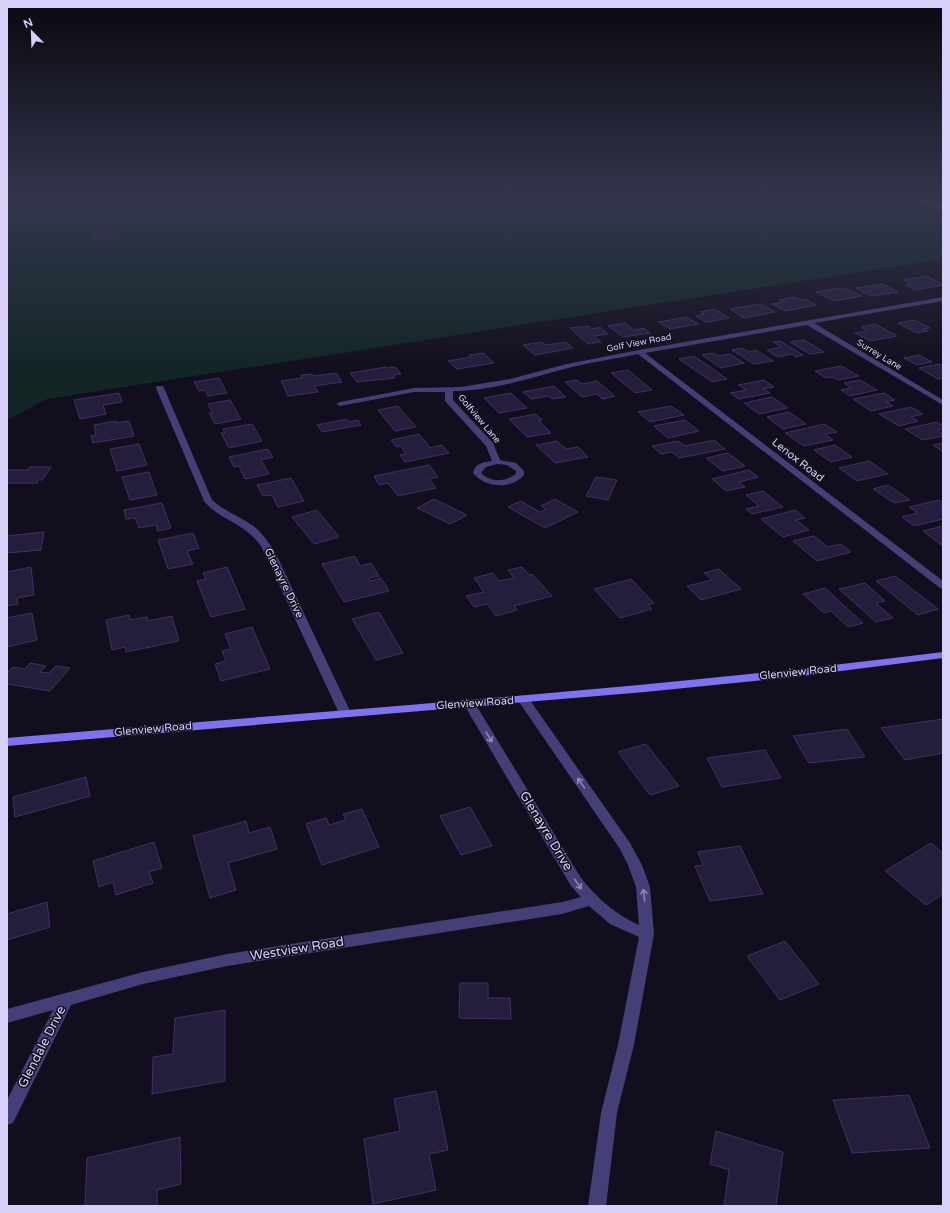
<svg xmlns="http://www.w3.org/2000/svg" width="950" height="1213" font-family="'Varela Round',sans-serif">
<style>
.green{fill:#122626}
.building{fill:#251d3c;stroke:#403165}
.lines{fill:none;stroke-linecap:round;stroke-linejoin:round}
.street{fill:#453f77;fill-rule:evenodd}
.secondary{fill:#7f72ee;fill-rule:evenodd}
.oneway{stroke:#8e88b8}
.labels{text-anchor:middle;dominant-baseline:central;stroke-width:3;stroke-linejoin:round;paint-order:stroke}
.far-street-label{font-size:9px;fill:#d8d0f9;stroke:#120e1d}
.street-label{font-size:11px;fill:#d8d0f9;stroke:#120e1d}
.near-street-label{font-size:13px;fill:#d8d0f9;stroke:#120e1d}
</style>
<rect width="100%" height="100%" fill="#120e1d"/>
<!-- green -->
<path class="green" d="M7,199H910L943,212V259L47,399L7,420Z"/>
<!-- building -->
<path class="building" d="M110,229L113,237L96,239L93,231Z
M927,276L943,285L916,290L906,285L911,284L903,280Z
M883,284L898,292L871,296L856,288Z
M839,288L842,289H847L862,296L834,301L816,292Z
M795,297L801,300L805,299L816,305L785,311L772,304L784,302L779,300Z
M761,304L775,312L744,318L730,309Z
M715,309L729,318L706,322L696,316L704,314L700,312Z
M687,317L698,324L670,329L659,322Z
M915,320L930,328L923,329L928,331L917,333L898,323Z
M625,323L634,330L644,328L650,333L623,337L608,326Z
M875,324L897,336L870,341L855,333L868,331L861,327Z
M589,326L592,329L600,327L608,334L594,336L601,342L588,344L570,328Z
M804,340L824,352L810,354L790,342Z
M780,341L803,355L796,357L792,354L778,357L767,350L781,347L773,342Z
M541,342L546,345L565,342L573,348L535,355L523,345Z
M742,348L749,352L756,350L773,361L754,364L732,350Z
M483,353L494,363L457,369L448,361L471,357L469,355Z
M713,353L718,356L730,354L744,363L721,368L702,355Z
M919,355L932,362L917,365L904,358Z
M694,356L727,379L712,382L679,359Z
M939,364L943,366V378L938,379L919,368Z
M841,366L859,376L838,380L832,377L826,378L815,371Z
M386,367L387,368L395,367L401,374L393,375L395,378L357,382L350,373Z
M628,370L652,390L635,393L611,373Z
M336,373L342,382L314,386L318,392L288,396L281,381L302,378L301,375L312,374L313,376Z
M219,378L227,393L208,396L205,390L199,391L194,382Z
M577,380L582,384L597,381L615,396L602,399L597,394L582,397L565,382Z
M764,380L774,387L763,389L770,393L739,399L730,393L746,390L738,385Z
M860,380L877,390L850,396L841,390L851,388L844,383Z
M554,386L566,397L552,399L548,396L531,399L523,392Z
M119,393L122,402L103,405L106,414L80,419L74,400Z
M511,393L527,408L499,413L484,398Z
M884,393L895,400L886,402L893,406L871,411L853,399Z
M772,397L788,408L759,414L744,403Z
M230,400L241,419L215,424L209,413H213L208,404Z
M398,406L416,427L395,431L378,410Z
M671,406L684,415L650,422L638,412Z
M911,407L923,414L911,417L918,421L899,426L879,414Z
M789,412L806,424L783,429L767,417Z
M536,414L542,420L539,421L551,433L527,437L509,419Z
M347,419L349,422L358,420L361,425L322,432L317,425Z
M685,420L699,431L668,438L654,426Z
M116,421V423L129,421L134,436L93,443L91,436L96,435L94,425Z
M937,422L943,426V429L937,430L943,434V436L923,440L905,429Z
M252,424L262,441L229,448L221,433H225L223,429Z
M824,424L837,432L825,434L833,440L804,446L785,433Z
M419,434L430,448L442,445L449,453L405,462L400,455L406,454L401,446L397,447L391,440Z
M714,440L725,449L679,458L672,452L661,454L652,446L678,441L685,446Z
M557,441L566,449L578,447L588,457L555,463L536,445Z
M943,443V452L933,445Z
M139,444L147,465L117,471L110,449Z
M835,445L852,457L831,462L814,450Z
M268,449L273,457L261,460L269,474L245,479L239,466L234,467L229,457Z
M728,453L745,466L723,471L706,458Z
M869,461L888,474L857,481L839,468Z
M429,465L438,477L429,479L436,488L398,496L388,483L379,485L374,476Z
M30,467H51L42,480H38L37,483H7V470H28Z
M749,470L758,477L739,482L745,487L726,491L712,479Z
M149,472L157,495L130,500L122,477Z
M596,477L617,480L608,500L586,496Z
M291,478L304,501L278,507L272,495L263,496L257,485Z
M888,485L910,500L894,503L873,489Z
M763,491L783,507L752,514L746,509L759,506L746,495Z
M434,499L467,515L450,524L417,508Z
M555,499L578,512L545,528L508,507L521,501L540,512L547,509L541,506Z
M939,500L943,503V509H941L943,511V519L914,526L902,517L918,513L909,507Z
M162,503L171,528L158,531L156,525L139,528L135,518L126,519L124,510Z
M317,510L339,537L314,544L292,517Z
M795,510L805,518L796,520L809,530L783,537L761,519Z
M943,526V546L923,531Z
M44,532L41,550L7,553V536Z
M193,533L199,548L187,551L193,564L168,569L158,540Z
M814,536L828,547L841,544L851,552L817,561L793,541Z
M355,556L360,566L371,563L379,576L369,578L371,581L381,578L389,591L344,602L322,564Z
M31,567L34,595L17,598L18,604L7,606V572Z
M227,567L245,609L211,617L197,581L206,579L203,573Z
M522,567L529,575L532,574L552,596L514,606L517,610L496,616L487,604L474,607L466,596L484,592L474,578L493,573L499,581L514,578L508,570Z
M719,569L741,589L701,600L687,586L712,580L704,573Z
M895,576L938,609L918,615L876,581Z
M631,579L654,603L648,605L652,609L620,618L594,589Z
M865,583L885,601L876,603L893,618L876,622L839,589Z
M825,588L863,623L848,627L831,611L824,613L803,594Z
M379,612L403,653L376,660L352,619Z
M32,613L37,640L7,647V618Z
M129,615L130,620L147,617L148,621L172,616L179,641L126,652L125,647L112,650L106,620Z
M252,627L270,669L221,681L215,664L226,661L222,651L231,649L225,634Z
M30,663L46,666L40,672L49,673L56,666L70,668L50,691L7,684V673L13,667L25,669Z
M943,719V753L905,760L881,728Z
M847,729L865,757L809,763L793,736Z
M646,744L679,786L650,795L618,752Z
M765,750L781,778L722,787L707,758Z
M86,777L90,796L15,817L13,797Z
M470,807L492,846L461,855L440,816Z
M362,809L379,847L322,865L306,824L326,818L329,825L346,820L343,814Z
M246,821L249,833L270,827L277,849L228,863L236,890L210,898L193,836Z
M154,842L162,868L149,872L153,883L116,895L113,882L99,887L93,861Z
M931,843L943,853V894L926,905L885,871Z
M740,846L763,894L710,901L695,866L703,865L698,852Z
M47,902L50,927L7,940V914Z
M785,941L819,984L780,1000L747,956Z
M460,983H488V998H510L511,1019L459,1018Z
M225,1010V1081L152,1094L153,1057L173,1054L175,1018Z
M436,1091L448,1150L429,1154L436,1190L373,1204L364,1139L400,1131L394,1099Z
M909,1095L930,1148L852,1153L833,1100Z
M716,1131L783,1152L776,1206H724L729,1170L710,1164Z
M180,1137L181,1184L157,1190V1206H85L87,1158Z"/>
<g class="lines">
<!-- street -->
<path class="street" d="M943,202V206L934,208L931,206Z
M943,297V301L814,323L943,400V405L807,325L645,353L943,581V589L940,588L638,354C615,359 591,362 568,368C530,378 492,391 453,391V400L493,443L500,460L516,463L524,471V475C511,490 485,488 473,473C475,463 484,462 492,461L486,446L445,401V392H414L340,406L336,404L340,402L414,388L461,387L510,379L567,364L639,350ZM497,464L507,465L516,471V474C505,482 491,483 481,473L486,467Z
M157,386H163L164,388L212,500C224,511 239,516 252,525C262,532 268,542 275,552L351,713L349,716H341L339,713L261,546C244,522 219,520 204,501L156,388Z
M523,695L527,696L630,843L642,865L650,887L654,934L634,1045L617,1113L606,1206H588L601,1113L618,1045L639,937L610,924L589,906L562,914L227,966L143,984L71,1005L13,1123L7,1125V1100L53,1010L7,1023V1009L143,972L227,954L562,902L581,897L571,886L463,703L465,700H473L581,878C598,899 615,914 639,925L636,887L628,865L620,849L517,699L519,696Z"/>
<!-- secondary -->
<path class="secondary" d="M915,199H921L943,207V211Z
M943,652V658L794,677L645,692L7,746V738C319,711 632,691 943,652Z"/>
</g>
<!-- one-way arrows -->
<defs><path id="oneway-shaft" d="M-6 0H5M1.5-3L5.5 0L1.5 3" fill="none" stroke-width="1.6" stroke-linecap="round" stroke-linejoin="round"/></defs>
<g class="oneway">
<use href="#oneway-shaft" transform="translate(489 737) rotate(59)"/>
<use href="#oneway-shaft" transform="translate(581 783) rotate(-125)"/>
<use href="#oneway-shaft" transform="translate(578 884) rotate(54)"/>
<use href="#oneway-shaft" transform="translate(644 895) rotate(-97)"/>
</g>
<!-- sky -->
<linearGradient id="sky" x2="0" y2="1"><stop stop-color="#0a0810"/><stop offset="0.54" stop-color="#33364c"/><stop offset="1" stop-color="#33364c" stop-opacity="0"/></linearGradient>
<rect width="950" height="369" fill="url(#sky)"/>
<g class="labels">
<!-- far-street labels -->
<g class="far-street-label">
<text transform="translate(639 343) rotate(-11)">Golf View Road</text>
<text transform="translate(879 355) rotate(31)">Surrey Lane</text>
<text transform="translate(479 419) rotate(50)">Golfview Lane</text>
</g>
<!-- street labels -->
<g class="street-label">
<text transform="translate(798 460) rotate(38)">Lenox Road</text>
<text transform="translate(284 583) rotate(64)">Glenayre Drive</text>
<text transform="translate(798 672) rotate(-6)">Glenview Road</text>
<text transform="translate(475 703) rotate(-4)">Glenview Road</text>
<text transform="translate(153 729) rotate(-5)">Glenview Road</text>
</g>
<!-- near-street labels -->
<g class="near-street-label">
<text transform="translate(546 831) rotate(59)">Glenayre Drive</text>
<text transform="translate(297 949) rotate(-9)">Westview Road</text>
<text transform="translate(42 1047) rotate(-63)">Glendale Drive</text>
</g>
</g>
<!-- border -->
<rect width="950" height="1213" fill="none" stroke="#d8d0f9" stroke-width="16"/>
<!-- north arrow -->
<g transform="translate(32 32) rotate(337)" stroke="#120e1d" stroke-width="3" paint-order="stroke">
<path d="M0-3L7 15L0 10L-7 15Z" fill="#d8d0f9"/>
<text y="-6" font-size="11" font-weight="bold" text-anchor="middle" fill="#d8d0f9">N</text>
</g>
</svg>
